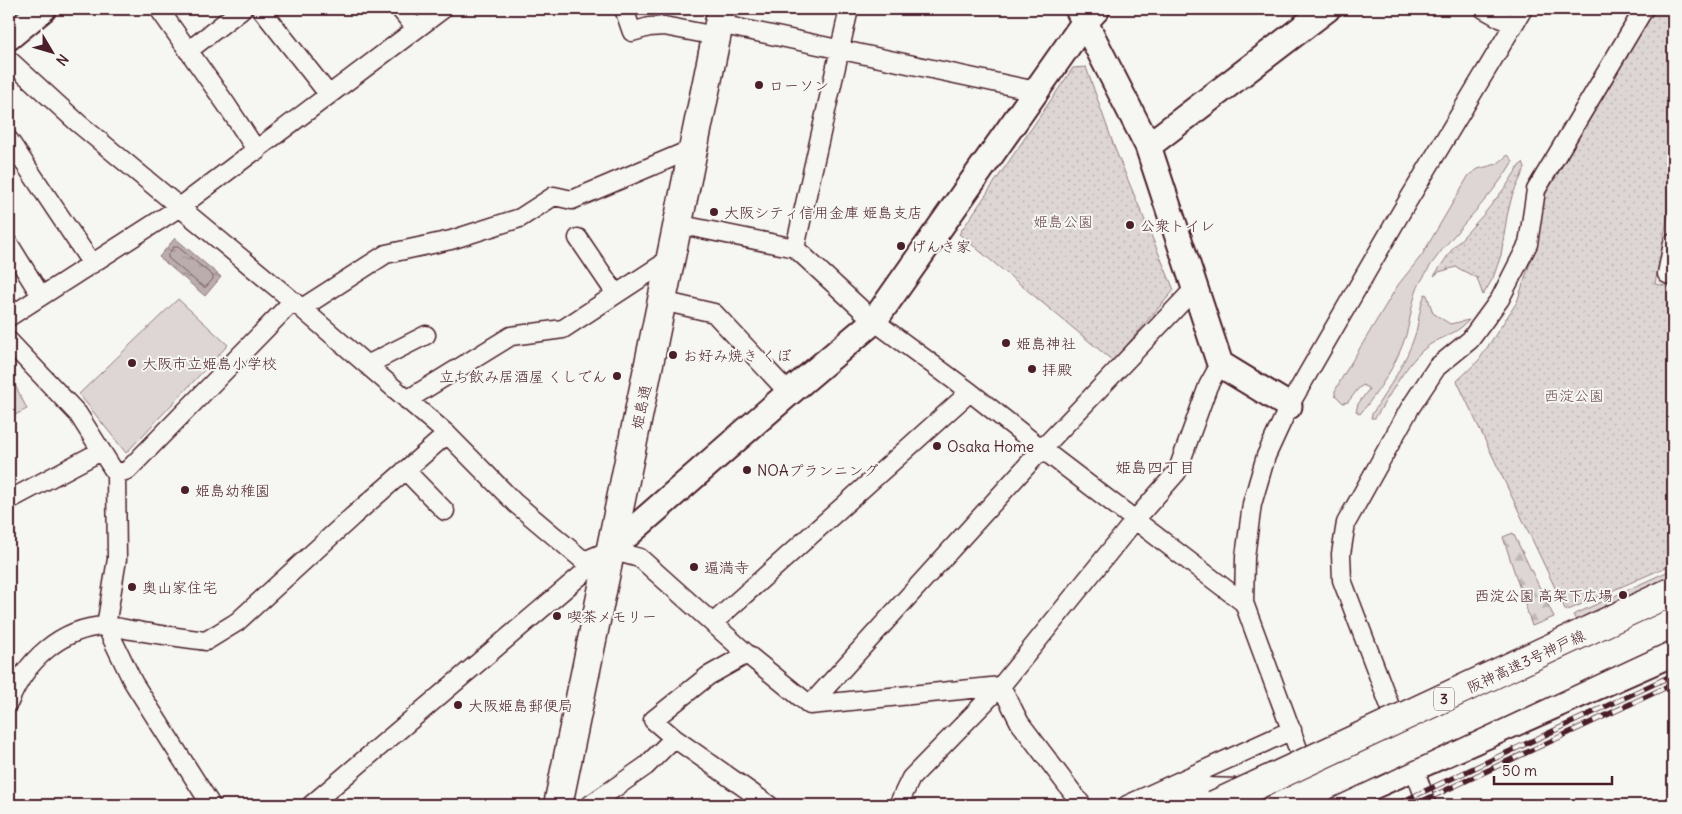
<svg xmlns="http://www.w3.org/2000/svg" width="1682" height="814" font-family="Delius,'Klee One',sans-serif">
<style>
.grass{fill:#ddd6d5;stroke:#947a80}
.forest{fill:url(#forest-firs);stroke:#947a80}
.park{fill:url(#park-dots);stroke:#947a80}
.water{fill:url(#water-ripples);stroke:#8e747a}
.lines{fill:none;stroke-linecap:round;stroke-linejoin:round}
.shore{stroke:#77585f;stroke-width:1}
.street-casing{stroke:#4a1f2b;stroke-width:21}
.secondary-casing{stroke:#4a1f2b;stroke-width:29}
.primary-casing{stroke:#4a1f2b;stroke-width:31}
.highway-casing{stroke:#4a1f2b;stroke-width:31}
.street{stroke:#f6f6f2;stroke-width:18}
.secondary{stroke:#f6f6f2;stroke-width:25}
.primary{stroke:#f6f6f2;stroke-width:28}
.highway{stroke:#f6f6f2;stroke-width:28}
.rail-casing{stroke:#4a1f2b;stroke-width:5.5}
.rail{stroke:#f6f6f2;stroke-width:4;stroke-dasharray:11;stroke-linecap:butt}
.highway-bridge-casing{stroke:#4a1f2b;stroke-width:31;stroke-linecap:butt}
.highway-bridge{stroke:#f6f6f2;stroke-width:28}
.poi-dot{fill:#4a1f2b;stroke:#f6f6f2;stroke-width:2}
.labels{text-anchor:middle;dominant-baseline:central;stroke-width:4;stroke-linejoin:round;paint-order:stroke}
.shield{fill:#f6f6f2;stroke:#7e6067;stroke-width:1}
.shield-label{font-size:14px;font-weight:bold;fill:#4a1f2b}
.poi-label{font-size:15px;fill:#4a1f2b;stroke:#f6f6f2;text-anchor:start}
.park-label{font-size:15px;fill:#6f4d56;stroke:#f6f6f2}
.street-label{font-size:15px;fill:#4a1f2b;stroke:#f6f6f2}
.neighbourhood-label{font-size:16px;fill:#4a1f2b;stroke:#f6f6f2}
</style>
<defs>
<pattern id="forest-firs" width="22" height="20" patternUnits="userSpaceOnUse" patternTransform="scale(1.25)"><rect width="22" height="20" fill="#ddd6d5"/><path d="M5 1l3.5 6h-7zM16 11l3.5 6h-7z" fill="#bfb7b7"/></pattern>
<pattern id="park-dots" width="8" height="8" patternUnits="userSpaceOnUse" patternTransform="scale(1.25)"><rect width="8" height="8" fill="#ddd6d5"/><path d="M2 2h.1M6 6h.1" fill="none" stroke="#bfb7b7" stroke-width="1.8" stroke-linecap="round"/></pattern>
<pattern id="water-ripples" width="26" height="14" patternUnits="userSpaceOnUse" patternTransform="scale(1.25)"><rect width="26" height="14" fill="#bbadae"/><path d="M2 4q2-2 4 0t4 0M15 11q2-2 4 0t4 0" fill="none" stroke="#9a8c8e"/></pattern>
</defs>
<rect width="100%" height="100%" fill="#f6f6f2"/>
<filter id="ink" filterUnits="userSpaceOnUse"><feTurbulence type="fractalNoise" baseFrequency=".02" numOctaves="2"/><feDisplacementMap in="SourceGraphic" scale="10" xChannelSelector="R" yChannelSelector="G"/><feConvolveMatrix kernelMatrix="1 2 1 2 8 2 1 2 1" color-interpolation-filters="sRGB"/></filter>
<g filter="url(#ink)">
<!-- grass -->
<path class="grass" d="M1508,155L1513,161C1488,205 1446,236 1421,281C1412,297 1411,318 1406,335C1397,364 1379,391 1360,414L1356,411L1358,404L1369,389L1363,385L1358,389L1348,402L1343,403L1335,395V391L1343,376L1398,285L1422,255L1469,175L1478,169L1497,164Z
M1425,294L1427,295L1433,313L1450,324L1469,320C1454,337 1437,337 1423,350C1404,367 1389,397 1375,418H1371L1372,414C1388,388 1407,362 1416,332C1419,319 1420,306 1425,294Z
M178,299L228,345L126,453L79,394Z
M9,373L27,409L9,418Z
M1673,569V575L1576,620L1573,615Z"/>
<!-- forest -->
<path class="forest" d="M1513,533L1554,617L1532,626L1503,537Z"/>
<!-- park -->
<path class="park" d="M1655,9H1673V188L1655,284L1673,287V564L1566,611L1457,381L1479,360L1517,302L1534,251L1546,193Z
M1086,67L1115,149L1174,290L1113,361L959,234L1073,68Z
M1523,163L1525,168L1512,196L1507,216L1501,255L1493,278L1483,295L1477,278L1456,267L1439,272L1434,276L1453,248L1484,214L1507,185L1519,166Z"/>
<!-- water -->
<path class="water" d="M175,238L221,277L205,296L159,257Z"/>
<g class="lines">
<!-- shore -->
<path class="shore" d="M174,247H178L213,276V279L206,287H203L168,258V255Z"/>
<defs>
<path id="street" d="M159,9L226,104L257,151
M261,9L329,95
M400,9L416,29
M624,9L632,32L649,27L664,26L716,36
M849,9L795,248L874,321L970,392L1042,449L1244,603
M1484,9L1513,25
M719,24L1036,91
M188,51L242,9
M9,60L78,123L293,301L447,434L515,503L584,561L610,550L640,558L747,654L810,705L1001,686L1135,520L1177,472L1208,386L1220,364
M9,140L92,264
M677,224L795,248
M578,238L616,294
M1673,243L1667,274L1673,276
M9,244L41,296
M662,301L714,313L789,393
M302,308L386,254L451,240L520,218L554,196L572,200L692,149
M9,317L180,207L443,9
M9,341L78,414L116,474L117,559L106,626L133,682L211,805
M367,365L426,335
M407,400L511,336L563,329L670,259
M405,470L445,511
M116,474L128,470L293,301
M9,500L101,451
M713,623L970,392
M747,654L708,676L653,720L674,738L769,805
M9,702C25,662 60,628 105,626C115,626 128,630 138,631C161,635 184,638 206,641L237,622L353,516L447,434
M810,705L1042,449L1196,287
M1399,730L1342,580L1341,554L1346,523L1410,408L1437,367L1470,340L1500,299L1528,244L1536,190L1644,9
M1411,759L1427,805
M1317,800L1244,603L1245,557L1252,504L1266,456L1289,406L1400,214L1523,9
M311,805L600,559
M590,805L646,766L674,738
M898,805L911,778L1001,686L1020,723L1082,805
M1127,805L1292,730"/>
<path id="secondary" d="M1078,9L1148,146L1220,364L1289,406
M9,37L43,9
M1148,146L1327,9
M610,550L789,393L874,321L1084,23L1097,9
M1330,805L1673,653"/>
<path id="primary" d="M558,805L722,9"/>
<path id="highway" d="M1156,805L1164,802L1207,792L1264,794L1305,805"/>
</defs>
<!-- street casing -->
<use href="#street" class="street-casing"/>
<!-- secondary casing -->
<use href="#secondary" class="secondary-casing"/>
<!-- primary casing -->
<use href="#primary" class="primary-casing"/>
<!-- highway casing -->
<use href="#highway" class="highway-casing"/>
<!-- street -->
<use href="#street" class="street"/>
<!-- secondary -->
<use href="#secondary" class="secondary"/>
<!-- primary -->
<use href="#primary" class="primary"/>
<!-- highway -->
<use href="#highway" class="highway"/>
<defs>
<path id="rail" d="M1395,805L1673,675
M1414,805L1673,684"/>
</defs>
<!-- rail casing -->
<use href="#rail" class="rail-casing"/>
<!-- rail -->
<use href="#rail" class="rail"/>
<defs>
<path id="highway-bridge" d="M1214,805L1673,591
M1283,805L1673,623"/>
</defs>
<!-- highway-bridge casing -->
<use href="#highway-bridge" class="highway-bridge-casing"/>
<!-- highway-bridge -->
<use href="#highway-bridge" class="highway-bridge"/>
</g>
</g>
<!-- markers -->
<g class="poi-dot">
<circle cx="759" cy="85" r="5"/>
<circle cx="714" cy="212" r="5"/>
<circle cx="1130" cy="225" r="5"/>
<circle cx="901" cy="246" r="5"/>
<circle cx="1006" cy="343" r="5"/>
<circle cx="673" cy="355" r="5"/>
<circle cx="132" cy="363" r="5"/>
<circle cx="1032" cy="369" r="5"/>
<circle cx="617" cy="376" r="5"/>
<circle cx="937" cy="446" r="5"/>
<circle cx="747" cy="470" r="5"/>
<circle cx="185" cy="490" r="5"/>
<circle cx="694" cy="567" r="5"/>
<circle cx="132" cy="587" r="5"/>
<circle cx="1623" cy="595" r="5"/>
<circle cx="557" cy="616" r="5"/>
<circle cx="458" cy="705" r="5"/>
</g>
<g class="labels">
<!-- shield labels -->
<rect class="shield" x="1434" y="687.5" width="20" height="23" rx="4"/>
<g class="shield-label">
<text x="1444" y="699">3</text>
</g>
<!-- poi labels -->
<g class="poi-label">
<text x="769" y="85">ローソン</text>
<text x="724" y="212">大阪シティ信用金庫 姫島支店</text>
<text x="1140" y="225">公衆トイレ</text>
<text x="911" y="246">げんき家</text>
<text x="1016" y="343">姫島神社</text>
<text x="683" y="355">お好み焼き くぼ</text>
<text x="142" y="363">大阪市立姫島小学校</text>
<text x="1042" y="369">拝殿</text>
<text x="607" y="376" text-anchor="end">立ち飲み居酒屋 くしでん</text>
<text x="947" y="446">Osaka Home</text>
<text x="757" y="470">NOAプランニング</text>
<text x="195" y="490">姫島幼稚園</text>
<text x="704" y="567">遍満寺</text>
<text x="142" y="587">奥山家住宅</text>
<text x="1613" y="595" text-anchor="end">西淀公園 高架下広場</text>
<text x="567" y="616">喫茶メモリー</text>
<text x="468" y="705">大阪姫島郵便局</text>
</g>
<!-- park labels -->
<g class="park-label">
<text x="1063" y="221">姫島公園</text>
<text x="1574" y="395">西淀公園</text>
</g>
<!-- street labels -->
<g class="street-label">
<text transform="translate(641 407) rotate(-78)">姫島通</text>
<text transform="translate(1526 661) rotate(-25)">阪神高速3号神戸線</text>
</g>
<!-- neighbourhood labels -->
<g class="neighbourhood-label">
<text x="1155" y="467">姫島四丁目</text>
</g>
</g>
<!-- margin -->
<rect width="1682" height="814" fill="none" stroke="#f6f6f2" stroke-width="30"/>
<rect x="15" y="15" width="1652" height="784" fill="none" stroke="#4a1f2b" stroke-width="2" filter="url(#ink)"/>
<!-- north arrow -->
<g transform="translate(52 52) rotate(128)" stroke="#f6f6f2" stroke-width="4" paint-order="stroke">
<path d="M0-4L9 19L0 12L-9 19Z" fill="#4a1f2b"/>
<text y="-8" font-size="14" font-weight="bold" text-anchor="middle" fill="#4a1f2b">N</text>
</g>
<!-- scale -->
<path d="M1494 776v8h118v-8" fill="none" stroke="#4a1f2b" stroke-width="2.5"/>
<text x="1502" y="776" font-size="15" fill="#4a1f2b" stroke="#f6f6f2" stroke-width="4" paint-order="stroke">50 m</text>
</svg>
